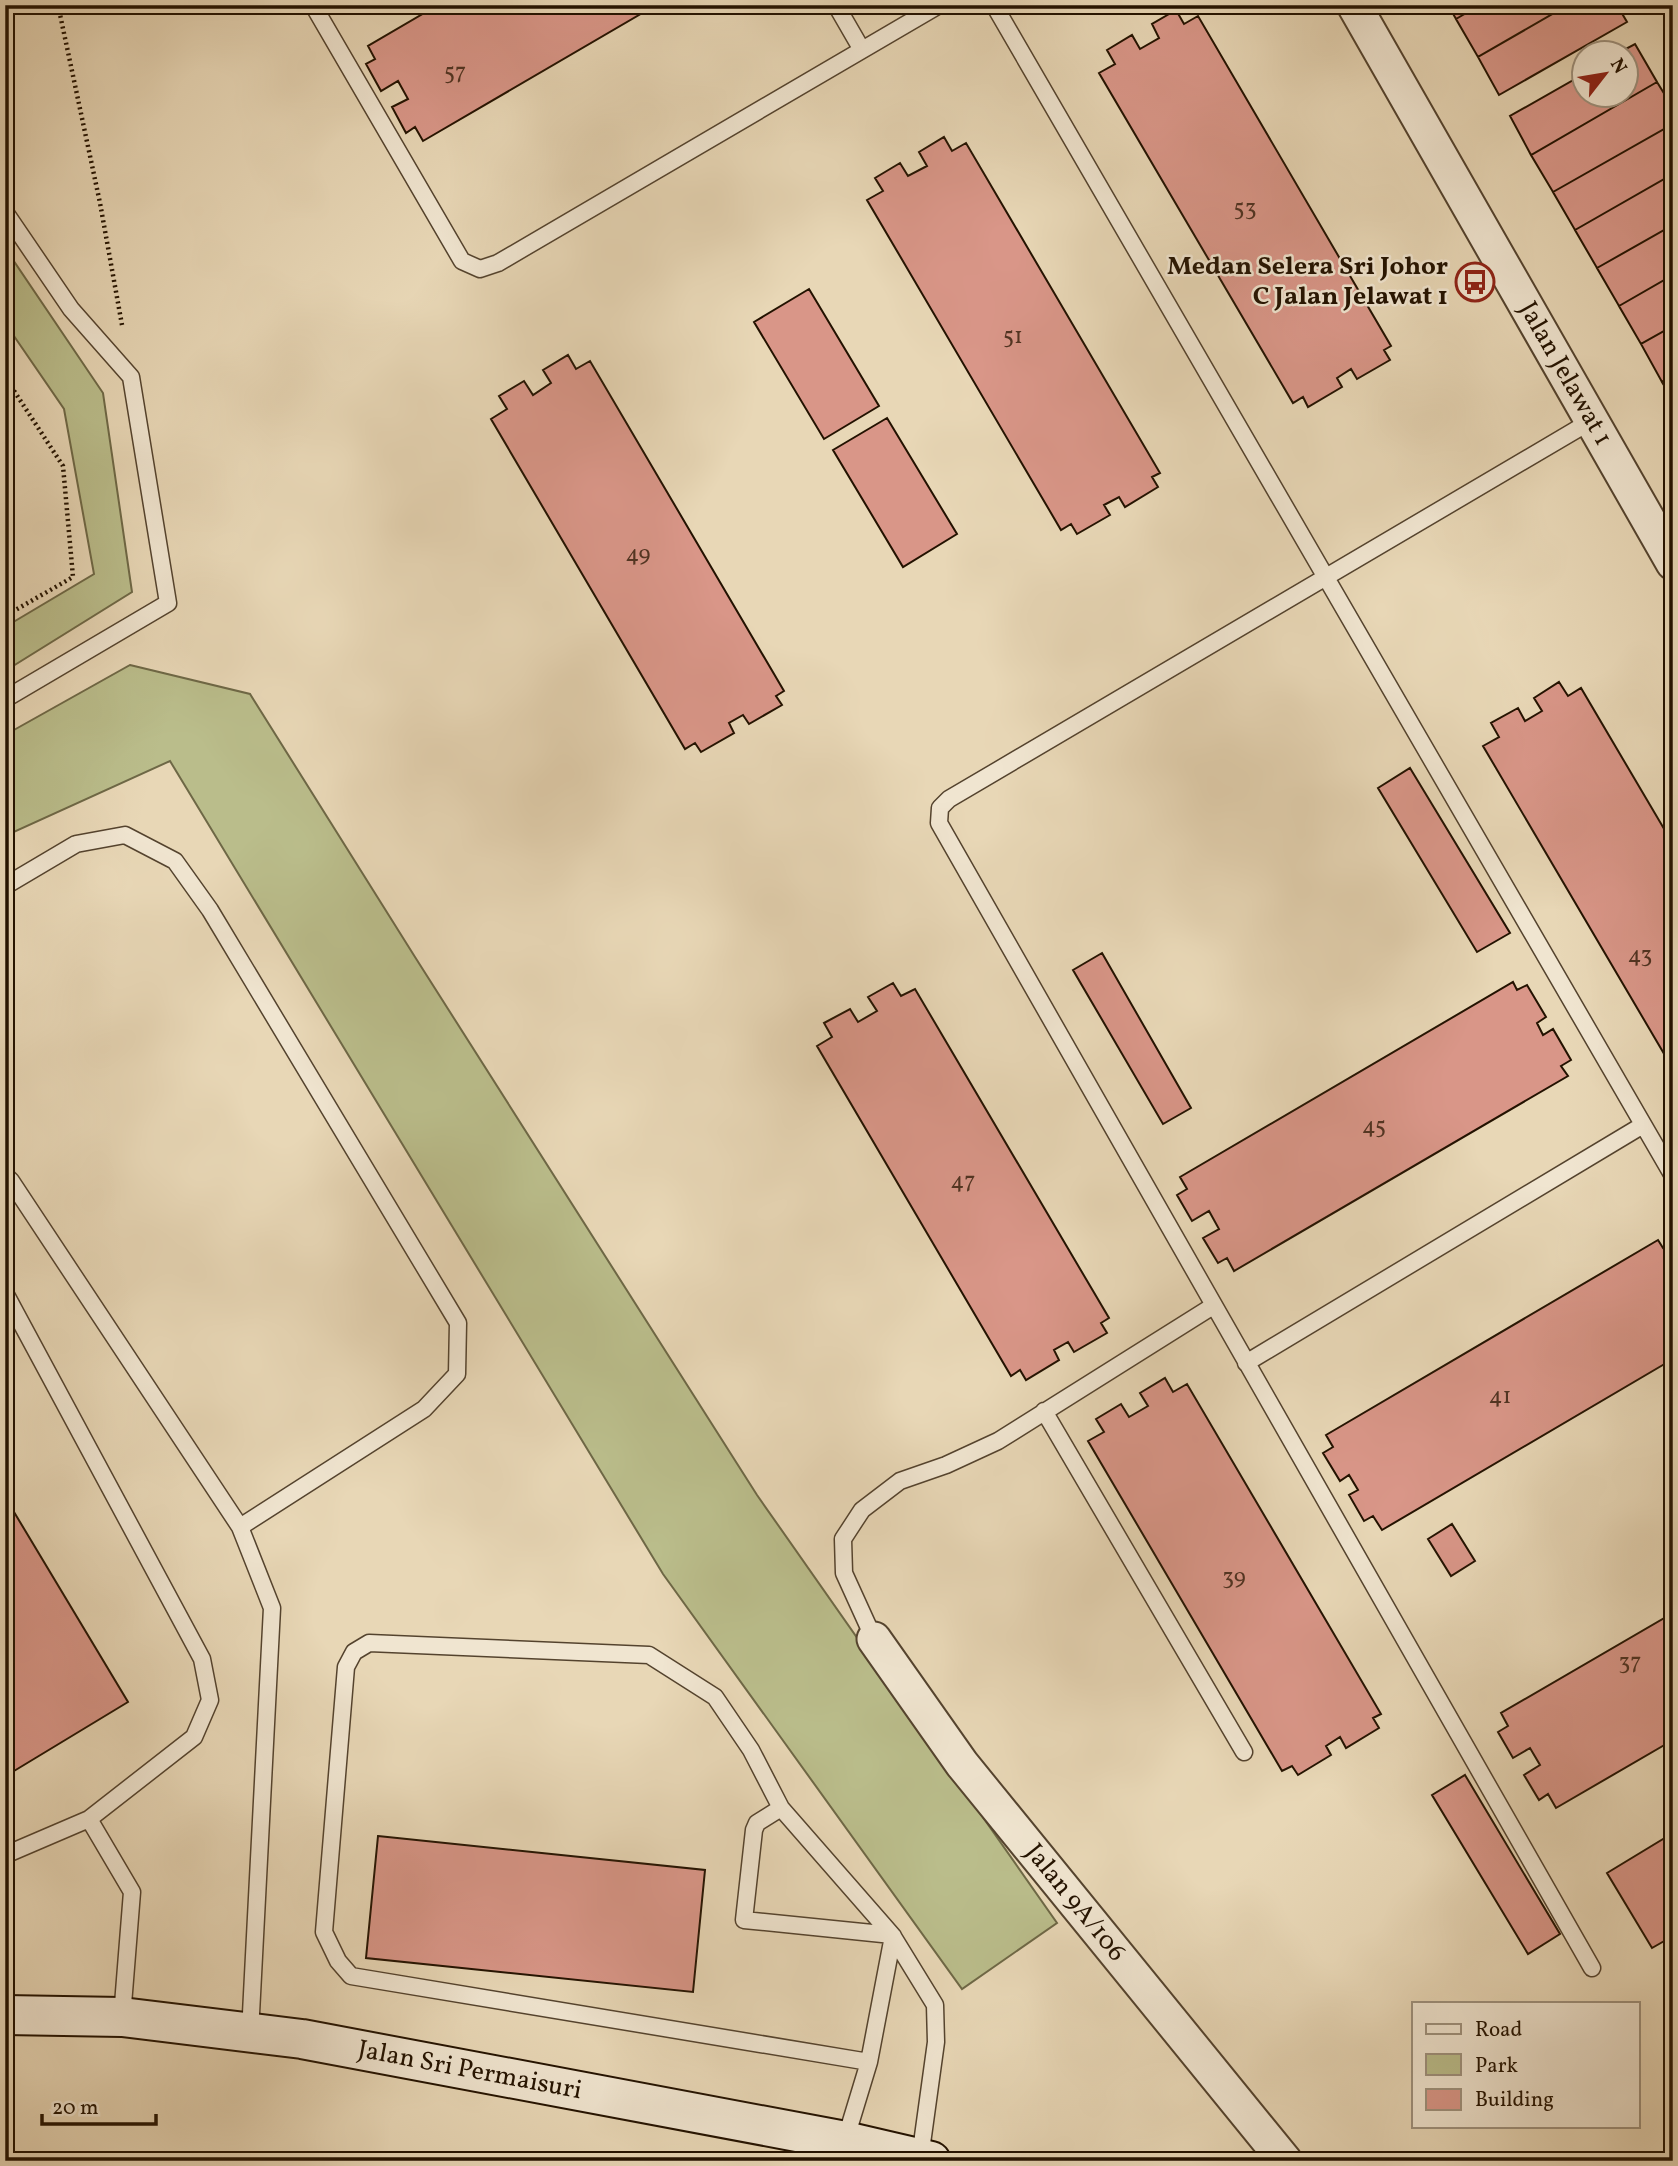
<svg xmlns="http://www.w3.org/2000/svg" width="1678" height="2166" font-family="Vollkorn,serif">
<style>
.green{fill:#babd8b;stroke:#6e6846;stroke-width:2}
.building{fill:#d99688;stroke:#231200;stroke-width:2}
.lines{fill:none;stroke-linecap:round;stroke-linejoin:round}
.lane-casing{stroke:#54432e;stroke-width:19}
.street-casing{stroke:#54432e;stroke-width:37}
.secondary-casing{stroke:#231200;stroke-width:42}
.path{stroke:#231200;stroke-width:4.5;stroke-dasharray:2 3.5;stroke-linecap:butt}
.lane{stroke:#f0e5d0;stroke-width:16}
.street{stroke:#f0e5d0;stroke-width:33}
.secondary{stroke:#f0e5d0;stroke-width:38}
.labels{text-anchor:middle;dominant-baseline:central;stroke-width:5;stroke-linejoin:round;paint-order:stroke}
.number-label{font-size:23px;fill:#503322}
.poi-label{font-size:26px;font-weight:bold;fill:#231200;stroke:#f0e5d0;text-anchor:end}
.street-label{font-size:26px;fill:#231200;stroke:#f0e5d0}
</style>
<rect width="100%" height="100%" fill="#e8d7b6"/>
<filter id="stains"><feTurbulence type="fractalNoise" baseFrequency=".00286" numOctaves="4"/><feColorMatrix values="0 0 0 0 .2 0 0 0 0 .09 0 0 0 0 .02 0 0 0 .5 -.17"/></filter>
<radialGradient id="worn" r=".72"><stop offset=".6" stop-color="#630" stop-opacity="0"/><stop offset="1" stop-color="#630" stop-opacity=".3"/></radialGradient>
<!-- green -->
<path class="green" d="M5,248L103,393L132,592L5,671V627L94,574L64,409L5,323Z
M130,665L250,694L415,957L757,1495L1057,1923L962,1989L663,1574L170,761L5,836V735Z"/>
<!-- building -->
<path class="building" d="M438,5H656L423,141L415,127L406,133L392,107L408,99L398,81L381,91L366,64L375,59L368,46Z
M1448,5H1480L1456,19Z
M1480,5H1568L1478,57L1456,19Z
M1568,5H1617L1627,22L1499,95L1478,57Z
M1176,10L1184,24L1198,16L1391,346L1384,350L1390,360L1357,379L1351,369L1337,378L1342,387L1308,407L1303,397L1293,403L1099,73L1115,64L1107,50L1132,35L1140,49L1159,38L1152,24Z
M1635,44L1657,82L1531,155L1510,116L1584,74V94H1626V52H1620Z
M1657,82L1673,108V124L1553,192L1531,155Z
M1673,124V174L1575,230L1553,192Z
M944,137L952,151L966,143L1160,473L1152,477L1158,487L1125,507L1119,497L1104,505L1110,515L1077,534L1071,524L1061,530L867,200L883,191L875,178L900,163L908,176L927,166L919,152Z
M1673,174V225L1597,268L1575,230Z
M1673,225V275L1619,306L1597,268Z
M1673,275V326L1641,344L1619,306Z
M809,289L879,406L824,439L754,322Z
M1673,326V376L1662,382L1641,344Z
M568,355L576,369L590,361L784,691L776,696L782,705L749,724L743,715L729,723L734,733L701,752L695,743L685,749L491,419L507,409L499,396L524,381L533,395L551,383L543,370Z
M1673,376V400L1662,382Z
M887,418L957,534L903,567L833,450Z
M1559,682L1568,696L1581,688L1673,844V1069L1483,746L1499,737L1491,723L1518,708L1525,721L1542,711L1534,698Z
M1410,768L1510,933L1477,952L1378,788Z
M1102,953L1191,1108L1163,1124L1073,970Z
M1513,982L1517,990L1527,985L1546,1017L1537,1023L1543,1035L1553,1029L1571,1060L1561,1066L1568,1076L1234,1271L1227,1258L1218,1263L1203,1238L1219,1229L1209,1211L1192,1221L1177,1195L1187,1189L1180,1177Z
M893,983L901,996L915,989L1109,1318L1101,1323L1107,1333L1074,1352L1068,1342L1054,1350L1059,1360L1026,1380L1020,1370L1011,1376L817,1046L832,1037L824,1023L850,1009L858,1022L877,1011L868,997Z
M1658,1240L1663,1248L1673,1243V1359L1382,1530L1373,1516L1364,1521L1349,1495L1358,1490L1349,1475L1340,1481L1323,1453L1333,1447L1326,1435Z
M1165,1378L1173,1392L1187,1384L1381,1714L1373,1718L1379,1728L1346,1748L1340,1737L1326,1746L1331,1755L1298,1775L1292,1766L1282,1771L1088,1441L1104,1432L1096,1419L1121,1404L1129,1417L1148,1406L1140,1393Z
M5,1497L128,1702L14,1771L5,1757Z
M1452,1524L1475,1561L1451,1576L1428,1539Z
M1673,1613V1740L1556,1808L1548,1794L1539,1800L1524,1775L1540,1765L1530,1748L1513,1758L1498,1732L1508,1726L1501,1713Z
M1465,1775L1560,1934L1528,1954L1432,1795Z
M1673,1833V1936L1652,1948L1607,1873Z
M378,1836L705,1870L693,1992L366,1958Z"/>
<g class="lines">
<defs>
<path id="lane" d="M313,5L462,261L480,269L498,263L939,5
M836,5L862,50
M994,5L1673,1176
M5,212L71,309L131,377L168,603L5,699
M1591,421L949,799L940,808L939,823L1592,1968
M5,886L76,844L125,835L175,861L210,910L458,1323L457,1374L424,1409L240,1527
M5,1175L11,1181L240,1527L272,1608L250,2033
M5,1293L202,1659L210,1700L194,1737L89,1819L5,1855
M1246,1363L1643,1125
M1044,1411L1244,1752
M874,1639L844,1573L843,1539L862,1510L900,1481L946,1465L998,1441L1213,1306
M781,1808L757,1823L754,1830L744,1920L892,1935
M89,1819L132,1892L122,2017
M869,2062L351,1976L338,1961L324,1932L346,1667L354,1652L369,1643L649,1655L715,1697L751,1750L781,1808L892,1935L935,2005L936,2042L920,2158
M845,2141L869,2062L893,1936"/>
<g id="street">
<path id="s1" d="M1354,5L1673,563"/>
<path id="s2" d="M874,1639L962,1764L1285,2161"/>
</g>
<g id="secondary">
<path id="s3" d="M5,2015L122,2017L302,2039L845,2141L931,2161"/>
</g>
</defs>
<!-- lane casing -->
<use href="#lane" class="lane-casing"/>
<!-- street casing -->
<use href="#street" class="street-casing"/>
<!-- secondary casing -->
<use href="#secondary" class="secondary-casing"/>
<!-- path -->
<path class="path" d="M58,5L100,203L122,325
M5,377L63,466L73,577L5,616"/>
<!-- lane -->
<use href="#lane" class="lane"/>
<!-- street -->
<use href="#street" class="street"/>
<!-- secondary -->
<use href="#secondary" class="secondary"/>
</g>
<!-- icons -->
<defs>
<symbol id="bus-ring" viewBox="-11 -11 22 22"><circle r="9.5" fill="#f0e5d0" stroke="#8f2418" stroke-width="1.5"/><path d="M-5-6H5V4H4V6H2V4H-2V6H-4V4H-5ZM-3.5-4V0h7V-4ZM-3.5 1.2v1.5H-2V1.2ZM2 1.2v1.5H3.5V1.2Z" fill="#8f2418"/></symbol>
</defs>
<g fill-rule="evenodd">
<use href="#bus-ring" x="1453" y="260" width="44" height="44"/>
</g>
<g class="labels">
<!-- number labels -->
<g class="number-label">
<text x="455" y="73">57</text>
<text x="1245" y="209">53</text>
<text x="1013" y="337">51</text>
<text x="638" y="555">49</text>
<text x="1640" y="956">43</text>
<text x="1374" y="1127">45</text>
<text x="963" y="1182">47</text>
<text x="1500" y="1397">41</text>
<text x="1234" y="1578">39</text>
<text x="1630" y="1663">37</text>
</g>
<!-- poi labels -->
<g class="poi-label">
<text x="1448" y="267">Medan Selera Sri Johor<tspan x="1448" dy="30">C Jalan Jelawat 1</tspan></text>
</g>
<!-- street labels -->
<g class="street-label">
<text stroke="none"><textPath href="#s1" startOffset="425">Jalan Jelawat 1</textPath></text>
<text stroke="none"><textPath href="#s2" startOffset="332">Jalan 9A/106</textPath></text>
<text stroke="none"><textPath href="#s3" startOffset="469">Jalan Sri Permaisuri</textPath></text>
</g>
</g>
<!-- margin -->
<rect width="1678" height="2166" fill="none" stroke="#e8d7b6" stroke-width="28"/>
<rect x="7" y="7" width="1664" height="2152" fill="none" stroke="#231200" stroke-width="3.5"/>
<rect x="14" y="14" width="1650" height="2138" fill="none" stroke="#231200" stroke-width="2"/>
<!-- legend -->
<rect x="1412" y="2002" width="228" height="126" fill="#f0e5d0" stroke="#9e917d" stroke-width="2"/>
<rect x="1426" y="2024" width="35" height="10" fill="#f0e5d0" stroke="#9e917d" stroke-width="2"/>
<text x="1475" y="2036" font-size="21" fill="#231200">Road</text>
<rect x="1426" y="2054" width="35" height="21" fill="#babd8b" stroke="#9e917d" stroke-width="2"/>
<text x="1475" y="2072" font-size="21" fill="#231200">Park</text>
<rect x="1426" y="2089" width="35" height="21" fill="#d99688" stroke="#9e917d" stroke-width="2"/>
<text x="1475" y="2106" font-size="21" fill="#231200">Building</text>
<!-- north arrow -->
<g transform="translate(1605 74) rotate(59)"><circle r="33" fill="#f0e5d0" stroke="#9e917d" stroke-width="2"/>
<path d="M0-5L12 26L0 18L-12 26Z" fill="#8f2418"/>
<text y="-10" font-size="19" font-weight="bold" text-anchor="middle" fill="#231200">N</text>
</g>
<!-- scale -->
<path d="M42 2114v10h114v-10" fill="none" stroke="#231200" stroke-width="3.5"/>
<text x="52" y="2114" font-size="21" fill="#231200" stroke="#f0e5d0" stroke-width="5" paint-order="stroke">20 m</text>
<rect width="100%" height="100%" filter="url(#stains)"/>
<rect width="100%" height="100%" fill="url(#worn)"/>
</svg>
